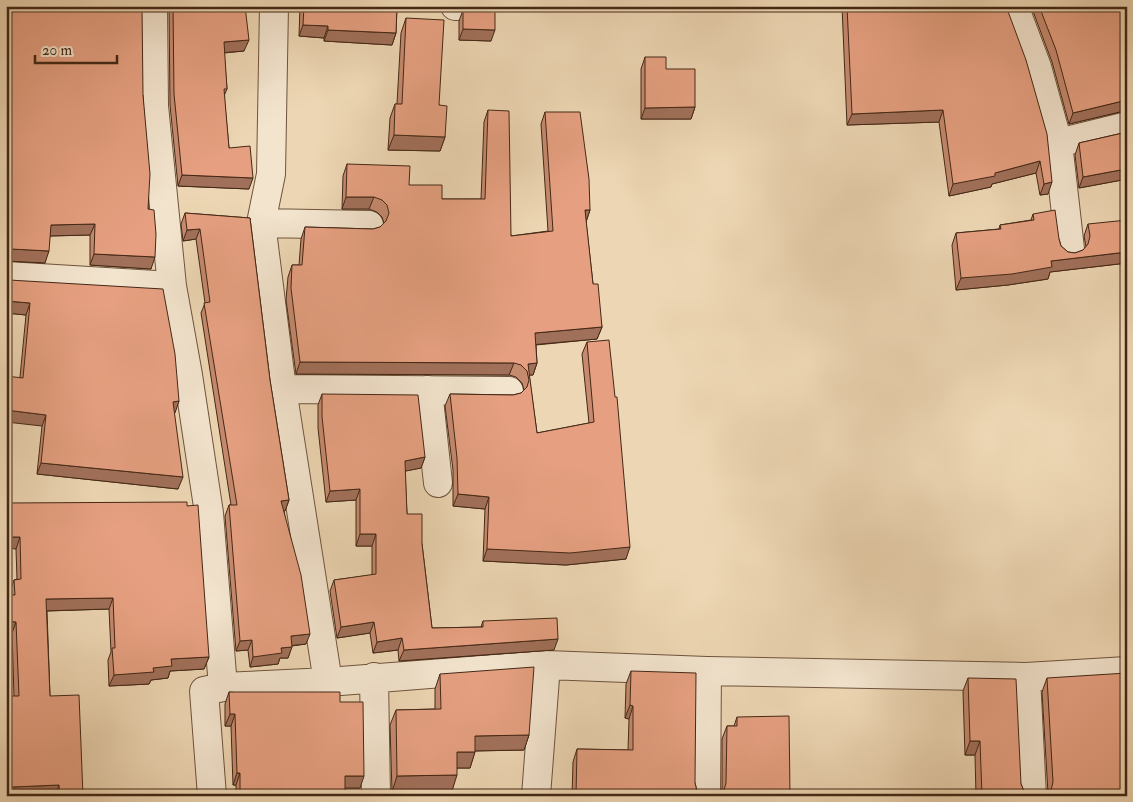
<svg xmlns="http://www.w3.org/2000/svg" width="1133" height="802" font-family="'IM FELL Double Pica',serif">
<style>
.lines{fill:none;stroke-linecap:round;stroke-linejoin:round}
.minor-casing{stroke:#6e543d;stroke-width:30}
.minor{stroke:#f3e4ce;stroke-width:28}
.wall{fill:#c68a6f;stroke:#442816}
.shaded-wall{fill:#a1705a;stroke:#442816}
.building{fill:#e6a081;stroke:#442816}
</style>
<rect width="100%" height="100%" fill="#edd6b3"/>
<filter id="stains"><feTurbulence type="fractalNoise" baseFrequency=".004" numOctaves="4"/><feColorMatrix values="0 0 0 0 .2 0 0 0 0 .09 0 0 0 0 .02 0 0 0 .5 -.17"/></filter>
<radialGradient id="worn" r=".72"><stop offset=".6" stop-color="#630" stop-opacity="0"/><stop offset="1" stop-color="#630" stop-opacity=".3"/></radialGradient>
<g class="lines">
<defs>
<path id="minor" d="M153,6L154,106L172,286L188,375L209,513L223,687
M274,6L271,174L261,223L282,389L328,682
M455,6H458
M1014,6L1037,67L1058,143L1070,249
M1058,143L1127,126
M261,223L369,225
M6,276L172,286
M282,389L509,391
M428,390L438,483
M374,677L376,796
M1026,677L1032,796
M212,796L204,691L223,687L328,682L546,665L707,671L1026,677L1127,671
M536,796L546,665
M706,796L707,671"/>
</defs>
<!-- minor casing -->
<use href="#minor" class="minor-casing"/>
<!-- minor -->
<use href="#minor" class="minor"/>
</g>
<!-- wall -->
<path class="wall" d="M6,6L143,95L151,269L90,265V235L50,236L45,263L6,261Z
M169,6H245L244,51L224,53L227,89L224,96L229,148L249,189L178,186L170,105Z
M300,6H397L396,33L392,45L324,41V38L299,36Z
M842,6H1006L1048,194L1040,195L1036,173L992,184L991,187L949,196L939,122L847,125Z
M1031,6H1127L1124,111L1069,124L1052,62Z
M470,8L491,41L459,40V21L463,10Z
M406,18L439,105L445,137L440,151L388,150L390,118L395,104H397L401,33Z
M645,57L666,69L695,107L691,119H641V69Z
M488,110L511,236L548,231L541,124L545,112L590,210L586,222L593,284L602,327L597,339L536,345L537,363L533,375H529L537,433L589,423L582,354L587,342L626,559L566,565L483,561L485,509L453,506V470L445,406L450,394L513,395L521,393L524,390L522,383L516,377L509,375L296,374L286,300L288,277L292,265H299L301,239L305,227L373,229L380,227L384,223L382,217L377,212L369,209H342L343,176L347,164L409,185L442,199H481L484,122Z
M1127,132V201L1122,180L1079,188L1075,155L1079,143Z
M185,213L250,218L270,380L289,500L285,511H284L306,644L292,646L288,658H280L278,664L250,667L248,650L236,651L225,516L229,505H231L201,313L205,303L196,239L183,241L181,224Z
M1033,214L1059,239L1061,246L1068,252L1075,253L1083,250L1086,247L1084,236L1088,224L1127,263L1050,272L1048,279L1008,285L956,290L952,245L956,233L999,229L1000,225L1031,220Z
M6,279L179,401L174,413L178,489L37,474L42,426L20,377L26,315L6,313Z
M322,394L425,457L421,468L405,471L407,514L422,544L432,628L481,627L483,621L554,650L399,661L398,650L373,653L370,633L337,638L330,591L334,580L372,575V546H356V500L326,502L318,428V405Z
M6,503L209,657L204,669L170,671L168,678L151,680L149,684L109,686L108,660L111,652L109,609L47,611L50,696L83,796H6L14,696L12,633H6V595H10V591L14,580L17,579L16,549Z
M631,671L695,783L697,791L702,796H572L573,762L577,749L628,750L629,719L625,718L626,684Z
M440,674L529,735L524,750L475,751L470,768H457L452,791L392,792L390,725L396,710L435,709V689Z
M968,678L1021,784L1024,791L1029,796H976L975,755H965L963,691Z
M1047,678L1127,796L1046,795L1048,793L1042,692Z
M229,692L340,702L360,788H345V796H236V785H233L231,726H225V704Z
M737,717L790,796L722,793V739L727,726H734Z"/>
<!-- shaded-wall -->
<path class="shaded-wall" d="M303,25L328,26L324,38L299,36Z
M463,29L495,30L491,41L459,40Z
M328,30L396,33L392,45L324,41Z
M249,40L244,51L219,53L224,42Z
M1127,100V111H1124L1069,124L1073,113Z
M695,107L691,119H641L645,108Z
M943,110L939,122L847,125L852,114Z
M394,135L445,137L440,151L388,150Z
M1040,161L1036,173L992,184L991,187L949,196L953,184Z
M1126,169L1122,180L1079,188L1083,177Z
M182,175L253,178L249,189L178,186Z
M1052,182L1048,194L1040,195L1044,184Z
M346,197H374L369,209H342Z
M585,210H590L586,222Z
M95,224L90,235L47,236L51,225Z
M200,229L196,239L183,241L187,230Z
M11,249L49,251L45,263L6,261V250Z
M1127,252V263L1050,272L1048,279L1008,285L956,290L961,278L1051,261Z
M94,254L155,257L151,269L90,265Z
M6,301L30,303L26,315L6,313Z
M602,327L597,339L530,345L535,333Z
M300,362L514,363L509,375L296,374Z
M537,363L533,375H528V364Z
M179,401L175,413H169L173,402Z
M6,410L46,415L42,426L6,422Z
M425,457L421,468L401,472L405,461Z
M41,463L183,477L178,489L37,474Z
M360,489L356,500L326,502L330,491Z
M458,494L489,497L485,509L453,506Z
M289,500L285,511H278L281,501Z
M360,534H376L372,546H356Z
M6,537H20L16,549L6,548Z
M630,547L626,559L566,565L483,561L487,549Z
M113,598L109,609L42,611L46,599Z
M6,621L16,622L12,633H6Z
M374,622L370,633L337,638L341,627Z
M310,634L306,644L287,646L291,636Z
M402,638L398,650L373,653L377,642Z
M558,639L554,650L399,661L404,650Z
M252,640L248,650L236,651L240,641Z
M292,647L288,658H280L278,664L250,667L253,657L281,648Z
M209,657L204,669L170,671L168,678L151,680L149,684L109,686L114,675L153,668L171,659Z
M630,705L633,706L629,719L625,718Z
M230,714H235L231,726H225Z
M529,735L524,750L469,751L475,736Z
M970,741H980L975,755H965Z
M457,752H475L470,768H451Z
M237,773H240L236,785H233Z
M457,775L452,791L392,792L397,776Z
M345,776H364L360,788H341Z
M59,785L55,796H8L12,787Z"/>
<!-- building -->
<path class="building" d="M6,6H142L143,95L150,174L148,209L154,210L156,234L155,257L94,254L95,224L51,225L49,251L11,249L6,250Z
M173,6H245L249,40L224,42L227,89H224L229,148L250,146L253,178L182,175L174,94Z
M304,6H397L396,33L328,30V26L303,25Z
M472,6H495V30L463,29V10L470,8Z
M847,6H1006L1026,60L1047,134L1052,182L1044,184L1040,161L995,173V176L953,184L943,110L852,114Z
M1039,6H1127V100L1073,113L1056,50Z
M406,18L444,20L439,105L447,106L445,137L394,135L395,104H402Z
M645,57H666V69H695V107L645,108Z
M488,110L509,111L511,236L553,231L545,112H580L589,179L590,210H585L593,284H598L602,327L535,333L537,363L528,364L537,433L594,422L587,342L609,340L615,397H617L630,547L570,553L487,549L489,497L458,494L457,458L450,394L513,395L521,393L527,387L529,380L527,371L521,365L514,363L300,362L291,288L292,265H302L305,227L373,229L380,227L386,221L389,213L387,205L382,200L374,197H346L347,164L410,166L409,185H442V199H485Z
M1127,132V173L1126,169L1083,177L1079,143Z
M1055,210L1059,239L1061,246L1068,252L1075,253L1083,250L1088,244L1090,236L1088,224L1127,220V252L1051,261L1052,267L1012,274L961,278L956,233L1001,229L1000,225L1034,220L1033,214Z
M185,213L250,218L270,380L289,500L281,501L301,575L310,634L291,636L292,647L281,648L282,653L253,657L252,640L240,641L229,505H237L204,303L210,302L200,229L187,230Z
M6,279L9,280L163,289L175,354L179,401L173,402L183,477L41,463L46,415L6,410V376L23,378L30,303L6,301Z
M322,394L418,395L425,457L405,461L407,514H422V544L432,628L483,627V621L557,618L558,639L404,650L402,638L377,642L374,622L341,627L334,580L376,574V534H360V489L330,491L322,417Z
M187,502V506L198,505L209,657L171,659L172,666L153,668L154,672L114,675L112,648H115L113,598L46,599L50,696L79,695L83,796H60L59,785L12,787V796H6V696H19L16,622L6,621V595H15L14,580L21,579L20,537H6V503Z
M534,667L529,735L475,736V752H457V775L397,776L396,710L441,709L440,674Z
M631,671L696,673L695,783L697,791L702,796H576L577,749L633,750V706L630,705Z
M1127,673V796H1044L1046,795L1051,790L1053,782L1047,678Z
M968,678L1016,679L1021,784L1024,791L1029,796H982L980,741H970Z
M229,692H340V702H363L364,776H345V796H240V773H237L235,714H230Z
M789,716L790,796H719L724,790L726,783L727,726H737V717Z"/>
<!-- margin -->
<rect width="1133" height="802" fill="none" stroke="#edd6b3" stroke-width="25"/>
<rect x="8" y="8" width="1118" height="787" fill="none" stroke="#442816" stroke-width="2.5"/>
<rect x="12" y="12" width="1108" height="777" fill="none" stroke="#442816"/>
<!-- scale -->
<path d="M35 55v8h82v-8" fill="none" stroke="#442816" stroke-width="2.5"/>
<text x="42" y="55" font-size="15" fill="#442816" stroke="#f3e4ce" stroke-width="4" paint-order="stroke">20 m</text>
<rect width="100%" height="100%" filter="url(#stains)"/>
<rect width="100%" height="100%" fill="url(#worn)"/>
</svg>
